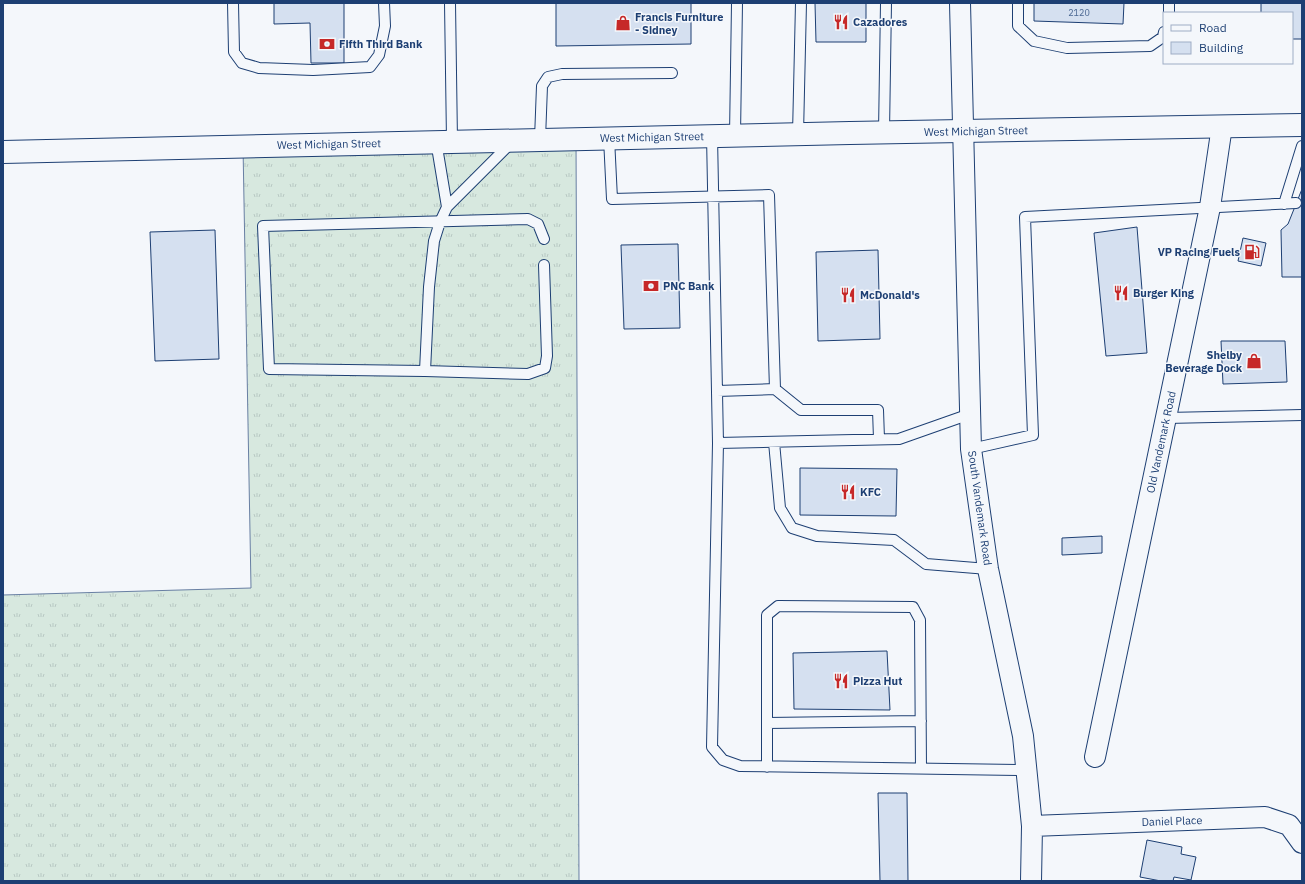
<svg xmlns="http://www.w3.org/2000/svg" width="1305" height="884" font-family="'IBM Plex Sans',sans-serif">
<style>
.grass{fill:url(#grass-tufts);stroke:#687fa3}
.building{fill:#d5e0f0;stroke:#1d3f73}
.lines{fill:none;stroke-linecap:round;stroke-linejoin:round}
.lane-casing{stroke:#1d3f73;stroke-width:12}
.street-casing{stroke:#1d3f73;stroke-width:22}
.secondary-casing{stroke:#1d3f73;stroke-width:24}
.lane{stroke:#f4f7fb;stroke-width:10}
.street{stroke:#f4f7fb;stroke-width:20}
.secondary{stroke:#f4f7fb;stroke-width:22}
.labels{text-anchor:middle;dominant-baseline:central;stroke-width:3;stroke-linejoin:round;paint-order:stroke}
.number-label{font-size:9px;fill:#4b6792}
.poi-label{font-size:11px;font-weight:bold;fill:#1d3f73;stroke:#f4f7fb;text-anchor:start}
.street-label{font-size:11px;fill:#1d3f73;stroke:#f4f7fb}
</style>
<defs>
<pattern id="grass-tufts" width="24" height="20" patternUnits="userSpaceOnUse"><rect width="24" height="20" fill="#d7e8df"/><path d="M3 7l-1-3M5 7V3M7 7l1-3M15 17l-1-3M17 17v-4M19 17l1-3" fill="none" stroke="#b8c8c3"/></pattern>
</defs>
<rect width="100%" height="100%" fill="#f4f7fb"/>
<!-- grass -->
<path class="grass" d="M576,138L579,881H3V595L251,588L243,146Z"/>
<!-- building -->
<path class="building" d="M274,3H344V63H311L310,23L274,24Z
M556,3H691V44L556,46Z
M815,3H866V42H816Z
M1034,3H1124L1123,24L1034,21Z
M1261,3H1302V39H1292V13H1261Z
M1302,189V277H1282L1281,230L1288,224Z
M1137,227L1147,353L1106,356L1094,233Z
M215,230L219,359L155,361L150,232Z
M1243,238L1266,243L1261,266L1238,261Z
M678,244L680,328L624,329L621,245Z
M878,250L880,339L818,341L816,252Z
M1221,341H1285L1287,382L1223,384Z
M800,468L897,469L896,516L800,515Z
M1102,536V553L1062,555V538Z
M887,651L890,710L794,709L793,653Z
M878,793H907L908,881H880Z
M1147,840L1182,847L1181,854L1196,857L1191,880L1174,877L1173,881H1161L1140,877Z"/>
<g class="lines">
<defs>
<path id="lane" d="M233,3L234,52L242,63L259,68L313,70L370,67L379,55L385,26L384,3
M450,3L452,141
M1018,3V26L1034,41L1067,48L1150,46L1163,37L1164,32
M1169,13V3
M884,132L886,3
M798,134L801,3
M735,135L737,3
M712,136L718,443L712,747L723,760L740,766L1026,770
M609,138L612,199L769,195L775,389L717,391
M540,139L542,86L548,77L562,74L672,73
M436,141L447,207L512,142
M1284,204L1302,146
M447,207L440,222L434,241L429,287L425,371L269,369L263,226L528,219L538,224L544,239
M425,371L528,374L545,368L547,356L544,265
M775,389L801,410H878L879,439
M1166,418L1302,415
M774,442L780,508L792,528L817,536L894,540L926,564L988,569
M718,443L899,439L970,414
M971,449L1033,435L1025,217L1296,203
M767,723L921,721
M767,767V615L778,606L913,607L920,620L921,769"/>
<path id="street" d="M960,3L971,449L988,569L1023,736L1032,826L1031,881
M1095,757L1210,207L1222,126
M1032,826L1265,817L1289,825L1302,843"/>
<path id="secondary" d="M3,152L850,133L1302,125"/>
</defs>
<!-- lane casing -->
<use href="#lane" class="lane-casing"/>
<!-- street casing -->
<use href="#street" class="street-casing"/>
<!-- secondary casing -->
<use href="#secondary" class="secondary-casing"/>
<!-- lane -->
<use href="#lane" class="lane"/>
<!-- street -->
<use href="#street" class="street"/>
<!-- secondary -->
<use href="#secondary" class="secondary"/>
</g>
<!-- icons -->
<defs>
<symbol id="restaurant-bare" viewBox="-9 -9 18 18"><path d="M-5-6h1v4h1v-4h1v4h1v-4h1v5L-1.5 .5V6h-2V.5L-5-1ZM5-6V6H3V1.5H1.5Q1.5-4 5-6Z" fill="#c62828" stroke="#f4f7fb" stroke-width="2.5" paint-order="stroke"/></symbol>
<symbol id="shop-bare" viewBox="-9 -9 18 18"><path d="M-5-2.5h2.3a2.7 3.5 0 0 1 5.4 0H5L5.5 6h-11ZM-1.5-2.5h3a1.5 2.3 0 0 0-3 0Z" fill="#c62828" stroke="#f4f7fb" stroke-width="2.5" paint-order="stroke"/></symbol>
<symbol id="bank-bare" viewBox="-9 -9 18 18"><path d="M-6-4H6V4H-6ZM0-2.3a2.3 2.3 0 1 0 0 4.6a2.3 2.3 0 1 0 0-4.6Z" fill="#c62828" stroke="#f4f7fb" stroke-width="2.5" paint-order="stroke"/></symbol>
<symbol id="fuel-bare" viewBox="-9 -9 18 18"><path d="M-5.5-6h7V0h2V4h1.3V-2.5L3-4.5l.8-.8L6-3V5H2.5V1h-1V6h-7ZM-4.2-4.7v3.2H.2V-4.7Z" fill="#c62828" stroke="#f4f7fb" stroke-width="2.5" paint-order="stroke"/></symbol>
</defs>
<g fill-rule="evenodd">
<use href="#restaurant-bare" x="830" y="11" width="22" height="22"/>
<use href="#shop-bare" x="612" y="12" width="22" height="22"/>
<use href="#bank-bare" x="316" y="33" width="22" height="22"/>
<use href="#fuel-bare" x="1241" y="241" width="22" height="22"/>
<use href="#bank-bare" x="640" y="275" width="22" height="22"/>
<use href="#restaurant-bare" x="1110" y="282" width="22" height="22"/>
<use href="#restaurant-bare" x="837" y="284" width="22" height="22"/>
<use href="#shop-bare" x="1243" y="350" width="22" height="22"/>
<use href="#restaurant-bare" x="837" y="481" width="22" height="22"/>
<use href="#restaurant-bare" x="830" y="670" width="22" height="22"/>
</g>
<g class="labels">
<!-- number labels -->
<g class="number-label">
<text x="1079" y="12">2120</text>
</g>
<!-- poi labels -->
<g class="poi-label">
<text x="635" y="17">Francis Furniture<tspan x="635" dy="13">- Sidney</tspan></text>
<text x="853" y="22">Cazadores</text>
<text x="339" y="44">Fifth Third Bank</text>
<text x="1240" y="252" text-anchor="end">VP Racing Fuels</text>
<text x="663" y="286">PNC Bank</text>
<text x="1133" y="293">Burger King</text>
<text x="860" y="295">McDonald's</text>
<text x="1242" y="355" text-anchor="end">Shelby<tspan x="1242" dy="13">Beverage Dock</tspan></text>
<text x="860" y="492">KFC</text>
<text x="853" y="681">Pizza Hut</text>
</g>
<!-- street labels -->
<g class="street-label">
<text transform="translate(976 131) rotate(-1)">West Michigan Street</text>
<text transform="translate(652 137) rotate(-1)">West Michigan Street</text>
<text transform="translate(329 144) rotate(-1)">West Michigan Street</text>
<text transform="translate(1161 442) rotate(-78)">Old Vandemark Road</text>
<text transform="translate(980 508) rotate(82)">South Vandemark Road</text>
<text transform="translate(1172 821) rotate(-2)">Daniel Place</text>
</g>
</g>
<!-- border -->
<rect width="1305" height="884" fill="none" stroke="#1d3f73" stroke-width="8"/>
<!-- legend -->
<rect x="1163" y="12" width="130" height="52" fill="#f4f7fb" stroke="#9eadc5"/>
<rect x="1171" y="25" width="20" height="6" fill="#f4f7fb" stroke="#9eadc5"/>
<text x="1199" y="32" font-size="12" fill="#1d3f73">Road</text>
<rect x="1171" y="42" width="20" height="12" fill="#d5e0f0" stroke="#9eadc5"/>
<text x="1199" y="52" font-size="12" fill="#1d3f73">Building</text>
</svg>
